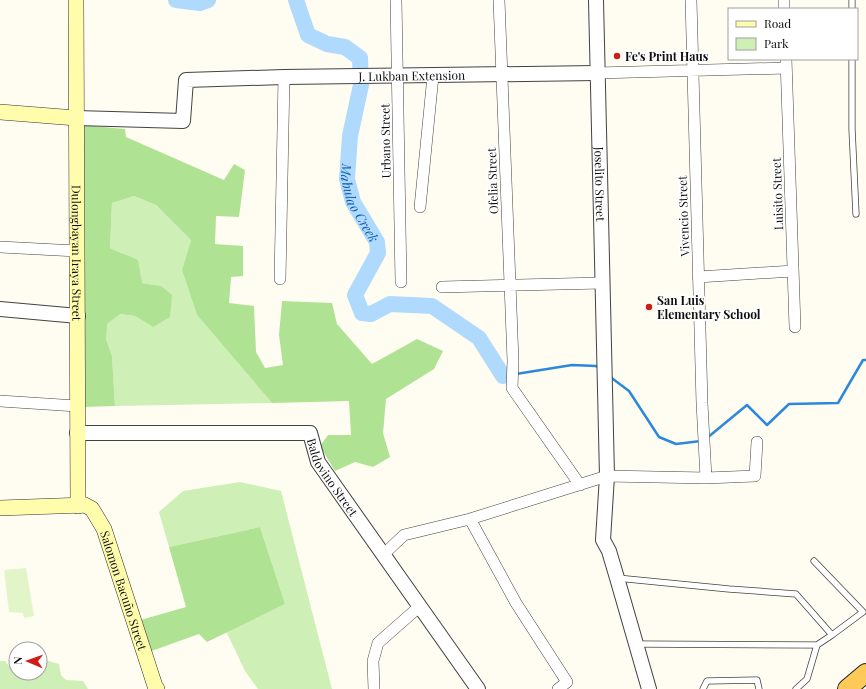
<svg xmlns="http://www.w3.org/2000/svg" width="866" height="689" font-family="'Playfair Display',serif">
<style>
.green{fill:#ceefb5}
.forest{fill:#b0e293}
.pitch{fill:#e2f5c8}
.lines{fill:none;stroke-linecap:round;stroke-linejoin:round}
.stream{stroke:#2d88dd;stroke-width:2.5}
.river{stroke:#afdafd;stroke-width:16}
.service-casing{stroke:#424242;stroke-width:7}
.minor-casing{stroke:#424242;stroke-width:12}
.tertiary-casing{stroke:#424242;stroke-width:16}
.secondary-casing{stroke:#313131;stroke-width:16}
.trunk-casing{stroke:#202020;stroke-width:20}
.service{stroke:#fff;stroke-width:5.5}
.minor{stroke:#fff;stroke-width:11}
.tertiary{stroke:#fff;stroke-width:14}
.secondary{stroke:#fffdac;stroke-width:15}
.trunk{stroke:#ffca58;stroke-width:18}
.poi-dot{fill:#d01c16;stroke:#fff;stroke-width:1.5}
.labels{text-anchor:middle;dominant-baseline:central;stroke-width:4;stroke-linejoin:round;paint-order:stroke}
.poi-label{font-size:12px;font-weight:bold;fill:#0f0f0f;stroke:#fff;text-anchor:start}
.street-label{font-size:12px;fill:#0f0f0f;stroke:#fff}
.water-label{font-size:13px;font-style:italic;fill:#0959b1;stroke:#fff}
</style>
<rect width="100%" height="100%" fill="#fffdf1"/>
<!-- green -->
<path class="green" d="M134,196L156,205L191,240L182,270L197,315L272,403L115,406L112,356L106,339V324L120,314L135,316L153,327L161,286L142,283L122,253L110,248L112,203Z
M240,482L281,491L332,689H258L245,671L226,631L285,604L260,527L169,547L159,512L183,491Z
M45,660L59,664L61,675L66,680L83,681L88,689H0V661H5C17,678 22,673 40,673V664Z"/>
<!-- forest -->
<path class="forest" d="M81,125L125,129L126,137L224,180L234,164L245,170L239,217L216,216L215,244L243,246V276L231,277L229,303L254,306L256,352L265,368L283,365L279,335L282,301L332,303L337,324L372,364L417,339L443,351L434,369L386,399L383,433L390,457L373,467L355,462L335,471L320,446L328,435H351L349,401L272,403L197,315L182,270L191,240L156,205L134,196L112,203L110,248L138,260L142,283L161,286L172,295L170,317L153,327L135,316L120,314L107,324L106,339L112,356L115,406L83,407Z
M260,527L285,604L207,642L199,634L146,653L137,621L186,607L169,547Z"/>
<!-- pitch -->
<path class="pitch" d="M26,568L34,616L24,618L23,613L9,612L4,570Z"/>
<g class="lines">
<!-- stream -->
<path class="stream" d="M516,374L572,365L596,366L599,368
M503,376L509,375
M609,376L629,391L659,437L676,444L701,441
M707,438L747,405L767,425L789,404L838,403L863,360H866"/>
<!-- river -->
<g class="river">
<path d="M176,0L200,3L208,0"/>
<path id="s1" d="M296,0L308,35L327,44L345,47L360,58L361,85L350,136L347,179L353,202L377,242L378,253L355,295L362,313L371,314L390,304L432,306L479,338L503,376"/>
</g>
<defs>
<path id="service" d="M852,0V9
M852,59V129L856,214
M814,561L863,612L832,635
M617,578L729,589L796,594L832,635L817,645
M636,644L817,645L807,679L796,689
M703,689L707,681L757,680L759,689"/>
<path id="minor" d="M396,0L401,282
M499,0L513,361L512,388L580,485
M691,0L702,403L706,478
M784,0V9
M786,59L795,327
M597,73L786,68
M420,207L433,76
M0,247L77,251
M698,277L793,271
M280,279L284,77
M442,287L602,283
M0,401L77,406
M470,519L516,603L567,682L558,689
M384,554L404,535L470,519L607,476L706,478L755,476L757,442
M374,689L373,661L378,643L420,606"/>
<g id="tertiary">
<path id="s2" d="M596,0L607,476L603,540L609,551L617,578L649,689"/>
<path id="s3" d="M76,118L183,121L186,80L284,77L597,73"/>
<path d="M0,309L78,316"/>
<path id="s4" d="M77,433H310L318,462L478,689"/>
</g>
<g id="secondary">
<path id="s5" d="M76,0L78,506"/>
<path d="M0,112L76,118"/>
<path id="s6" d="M0,508L85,505L92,509L104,529L155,686L157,689"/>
</g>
<path id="trunk" d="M847,689L866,673"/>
</defs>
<!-- service casing -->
<use href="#service" class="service-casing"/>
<!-- minor casing -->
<use href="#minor" class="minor-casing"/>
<!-- tertiary casing -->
<use href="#tertiary" class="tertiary-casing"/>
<!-- secondary casing -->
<use href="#secondary" class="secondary-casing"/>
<!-- trunk casing -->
<use href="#trunk" class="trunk-casing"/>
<!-- service -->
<use href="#service" class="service"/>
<!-- minor -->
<use href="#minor" class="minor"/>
<!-- tertiary -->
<use href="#tertiary" class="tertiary"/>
<!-- secondary -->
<use href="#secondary" class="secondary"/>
<!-- trunk -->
<use href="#trunk" class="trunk"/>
</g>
<!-- markers -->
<g class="poi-dot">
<circle cx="617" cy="56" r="4"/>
<circle cx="649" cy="307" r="4"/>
</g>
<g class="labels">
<!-- poi labels -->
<g class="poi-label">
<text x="625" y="56">Fe's Print Haus</text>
<text x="657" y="300">San Luis<tspan x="657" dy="14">Elementary School</tspan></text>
</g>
<!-- street labels -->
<g class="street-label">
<text stroke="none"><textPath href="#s3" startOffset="374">J. Lukban Extension</textPath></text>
<text transform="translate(385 141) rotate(-91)">Urbano Street</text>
<text transform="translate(492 181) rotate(-92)">Ofelia Street</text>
<text stroke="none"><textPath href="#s2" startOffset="184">Joselito Street</textPath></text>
<text transform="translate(777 194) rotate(-92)">Luisito Street</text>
<text transform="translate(683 216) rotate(-92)">Vivencio Street</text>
<text stroke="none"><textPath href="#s5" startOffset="253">Dulongbayan Iraya Street</textPath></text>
<text stroke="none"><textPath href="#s4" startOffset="283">Baldovino Street</textPath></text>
<text stroke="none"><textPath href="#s6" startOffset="181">Salomon Bacuño Street</textPath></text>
</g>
<!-- water labels -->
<g class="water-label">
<text stroke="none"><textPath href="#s1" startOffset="244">Mabulao Creek</textPath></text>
</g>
</g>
<!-- legend -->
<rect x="728" y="8" width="130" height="52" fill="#ffffff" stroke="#9f9f9f"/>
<rect x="736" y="21" width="20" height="6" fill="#fffdac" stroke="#9f9f9f"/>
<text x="764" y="28" font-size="12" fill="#0f0f0f">Road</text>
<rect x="736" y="38" width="20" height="12" fill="#ceefb5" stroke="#9f9f9f"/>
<text x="764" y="48" font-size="12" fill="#0f0f0f">Park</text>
<!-- north arrow -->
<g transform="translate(28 661) rotate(272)"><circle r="19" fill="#ffffff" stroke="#9f9f9f"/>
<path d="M0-3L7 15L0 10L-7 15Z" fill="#d01c16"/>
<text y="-6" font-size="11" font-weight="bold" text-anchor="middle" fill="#0f0f0f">N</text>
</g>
</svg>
